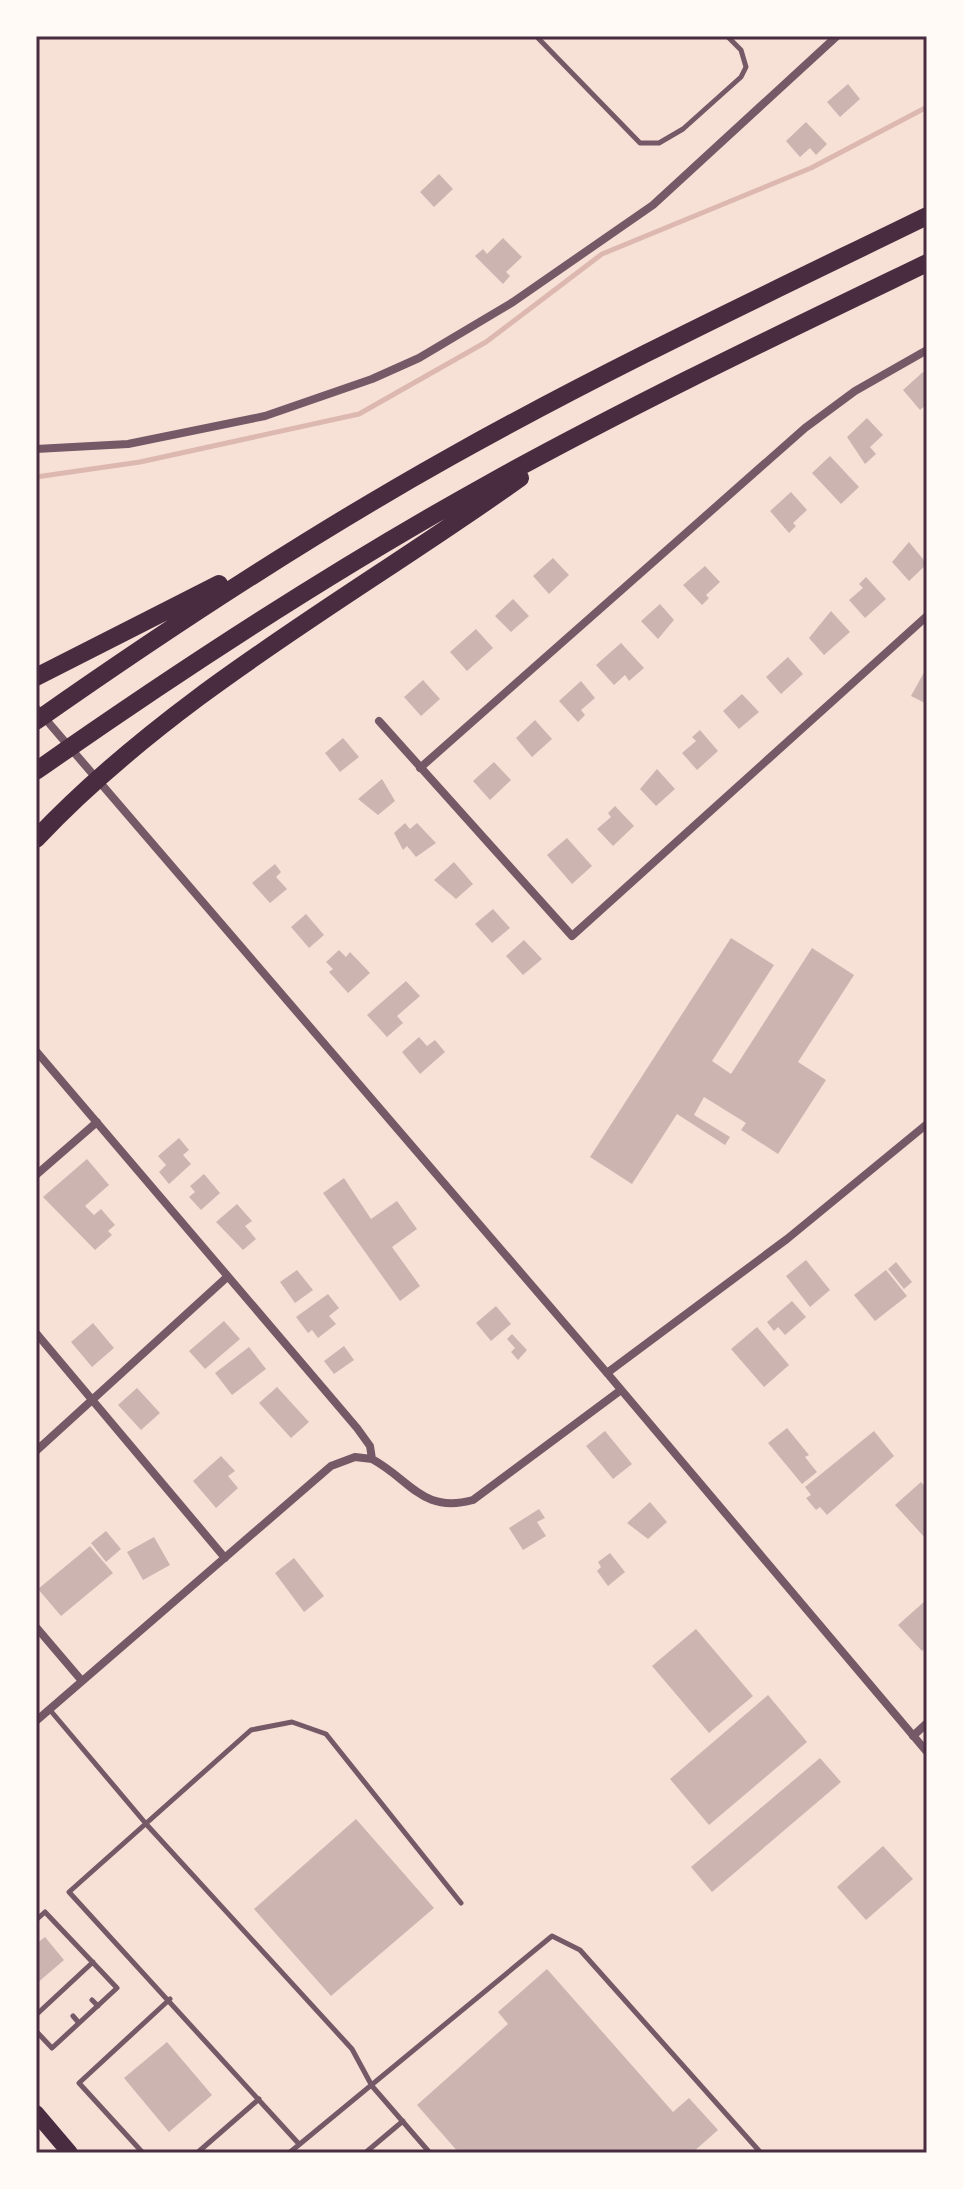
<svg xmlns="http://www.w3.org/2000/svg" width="963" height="2189" font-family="Commissioner,sans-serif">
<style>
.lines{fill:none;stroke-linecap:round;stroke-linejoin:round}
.stream{stroke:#dcb8b0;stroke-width:5}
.building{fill:#ccb4b1}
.service{stroke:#755966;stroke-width:5}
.minor{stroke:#755966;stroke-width:8}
.primary{stroke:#4a2c40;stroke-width:16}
.motorway{stroke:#4a2c40;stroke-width:18}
.neatline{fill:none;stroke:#4a2c40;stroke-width:3}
</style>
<rect width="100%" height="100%" fill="#f7e1d7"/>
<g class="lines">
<!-- stream -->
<path class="stream" d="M36,477L140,462L359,414L486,342L602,254L811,168L927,107"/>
</g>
<!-- building -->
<path class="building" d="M848,84L860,99L840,117L827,102Z
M806,122L827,144L816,155L810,148L800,157L786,141Z
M439,174L453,189L434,207L420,192Z
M503,238L522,257L506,272L510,276L503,284L475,256L483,249L487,254Z
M923,372L927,376V404L920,410L903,390Z
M867,418L883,435L870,447L876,454L865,464L847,437Z
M830,456L859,487L841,504L812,473Z
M791,492L807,510L793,523L796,526L789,533L770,511Z
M909,542L927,564L909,581L892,562Z
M553,558L569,575L549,594L533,576Z
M705,566L720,582L706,595L709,598L702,605L683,585Z
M866,577L886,599L865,618L849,600L863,588L859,584Z
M513,599L529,616L511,632L495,616Z
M660,604L674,620L658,639L641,621Z
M831,611L850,632L824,655L809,638Z
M476,629L493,648L467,671L450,652Z
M621,643L644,668L629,681L625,675L614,685L596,665Z
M788,657L803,674L781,694L766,677Z
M927,667V704L911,696Z
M423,680L440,699L421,716L404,697Z
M581,681L595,698L581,710L585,715L578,722L559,701Z
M742,694L759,712L739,729L723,711Z
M535,720L552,739L532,757L516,738Z
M700,730L718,751L697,770L682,753L696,741L692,737Z
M343,738L359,757L340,772L325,753Z
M494,762L511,780L490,800L473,781Z
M657,769L675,789L656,806L640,789Z
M382,779L395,801L378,815L358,799Z
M615,806L634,826L613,846L597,829L611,817L608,813Z
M405,823L410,829L417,823L436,843L416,857L407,846L403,850L394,833Z
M567,838L592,866L572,884L547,855Z
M454,862L473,884L456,899L434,880Z
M275,864L281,872L276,877L287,889L270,903L252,883Z
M493,909L510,928L492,943L475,924Z
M306,914L324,935L309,948L291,927Z
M731,938L774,965L712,1061L731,1074L812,948L854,975L798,1062L826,1080L778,1154L741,1130L746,1123L704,1097L694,1115L730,1137L725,1145L677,1114L632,1184L590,1157Z
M524,940L542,959L523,975L506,956Z
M339,950L346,957L350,952L370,973L348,993L329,972L333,969L326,962Z
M406,981L420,996L397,1016L403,1023L387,1037L367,1015Z
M419,1037L427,1046L435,1040L445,1052L420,1074L402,1052Z
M179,1138L189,1150L183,1155L191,1164L169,1184L159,1172L166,1165L158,1156Z
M87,1159L109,1185L85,1206L94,1215L101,1209L115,1225L108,1231L112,1235L95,1250L43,1197Z
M204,1174L220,1193L201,1210L189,1197L195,1192L190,1186Z
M344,1178L371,1219L397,1201L417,1229L392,1247L420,1286L400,1301L323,1193Z
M237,1204L252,1221L245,1226L256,1239L243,1250L216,1222Z
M806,1260L830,1290L810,1307L786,1276Z
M896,1262L912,1282L904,1289L888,1269Z
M297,1270L313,1290L295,1303L280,1282Z
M886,1270L907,1296L875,1321L854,1295Z
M328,1294L339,1308L329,1316L336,1324L318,1338L312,1330L308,1333L296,1317Z
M792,1301L806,1317L785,1335L778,1327L774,1331L767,1322Z
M496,1306L511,1324L491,1341L476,1323Z
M224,1321L240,1339L205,1369L189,1351Z
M93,1323L114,1348L92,1367L71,1342Z
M757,1327L789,1365L764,1387L731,1349Z
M512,1334L527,1350L518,1360L511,1352L515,1348L507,1339Z
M344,1346L354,1360L334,1374L324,1361Z
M249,1347L266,1369L232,1395L215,1373Z
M277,1387L309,1422L291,1438L259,1403Z
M137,1388L160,1413L141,1430L118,1405Z
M787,1428L809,1455L805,1457L817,1472L802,1484L768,1443Z
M605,1431L632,1464L613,1479L586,1446Z
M874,1431L894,1456L827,1515L820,1507L816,1510L806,1498L811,1495L805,1487Z
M221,1456L235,1471L228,1476L238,1488L216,1508L193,1481Z
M921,1482L927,1489V1540L895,1505Z
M650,1502L667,1522L648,1539L627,1523Z
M539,1509L545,1518L537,1522L546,1536L523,1550L509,1528Z
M106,1531L121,1549L106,1562L91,1543Z
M154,1537L170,1565L143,1580L127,1552Z
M90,1546L113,1573L61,1616L38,1589Z
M610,1553L625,1572L608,1586L597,1571L601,1567L598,1562Z
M294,1558L324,1596L304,1612L275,1573Z
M925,1601L927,1647L922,1651L898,1625Z
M696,1629L753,1696L709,1733L652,1666Z
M768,1695L807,1742L709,1825L670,1779Z
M820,1758L841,1782L712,1892L691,1867Z
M356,1819L434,1908L331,1996L254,1909Z
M883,1846L913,1879L866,1920L837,1887Z
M45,1937L64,1960L36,1984V1944Z
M547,1969L673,2112L689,2098L718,2130L692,2153H459L417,2105L508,2024L498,2012Z
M167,2042L212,2095L169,2132L124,2078Z"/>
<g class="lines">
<!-- service -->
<path class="service" d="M536,36L640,143H659L683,129L741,77L746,67L741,50L727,36
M50,1710L147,1825L352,2049L372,2086L430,2153
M36,1920L45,1912L117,1988L52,2048L36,2031
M92,2000L98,2006
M36,2015L93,1962
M73,2016L79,2023
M299,2144L69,1892L251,1730L292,1722L326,1734L461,1903
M143,2153L79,2083L170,1999
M197,2153L259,2099
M289,2153L552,1936L580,1950L761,2153
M365,2153L403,2121"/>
<!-- minor -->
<path class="minor" d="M36,449L128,444L265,416L372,379L419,358L513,302L653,205L837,36
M36,708L607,1373L927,1752
M379,721L572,936L927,616
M420,768L805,428L855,391L927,350
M36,1051L357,1428L370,1446L372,1459C411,1480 422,1514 473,1500L621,1390
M36,1175L97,1122
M36,1333L225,1558
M607,1373L787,1239L927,1124
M36,1451L226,1278
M36,1627L82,1681
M36,1721L331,1466L355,1457L372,1459
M913,1736L927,1723"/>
<!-- primary -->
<path class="primary" d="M36,2113L70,2153"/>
<!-- motorway -->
<path class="motorway" d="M36,677L219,584
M36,721C170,627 307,537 450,457C605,370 767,294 927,216
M36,771C183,668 333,570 490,483C633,404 780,334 927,263
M36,839C175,692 356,595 520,478"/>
</g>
<!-- border -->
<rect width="963" height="2189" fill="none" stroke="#fffaf5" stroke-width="76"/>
<rect x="38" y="38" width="887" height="2113" class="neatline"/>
</svg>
